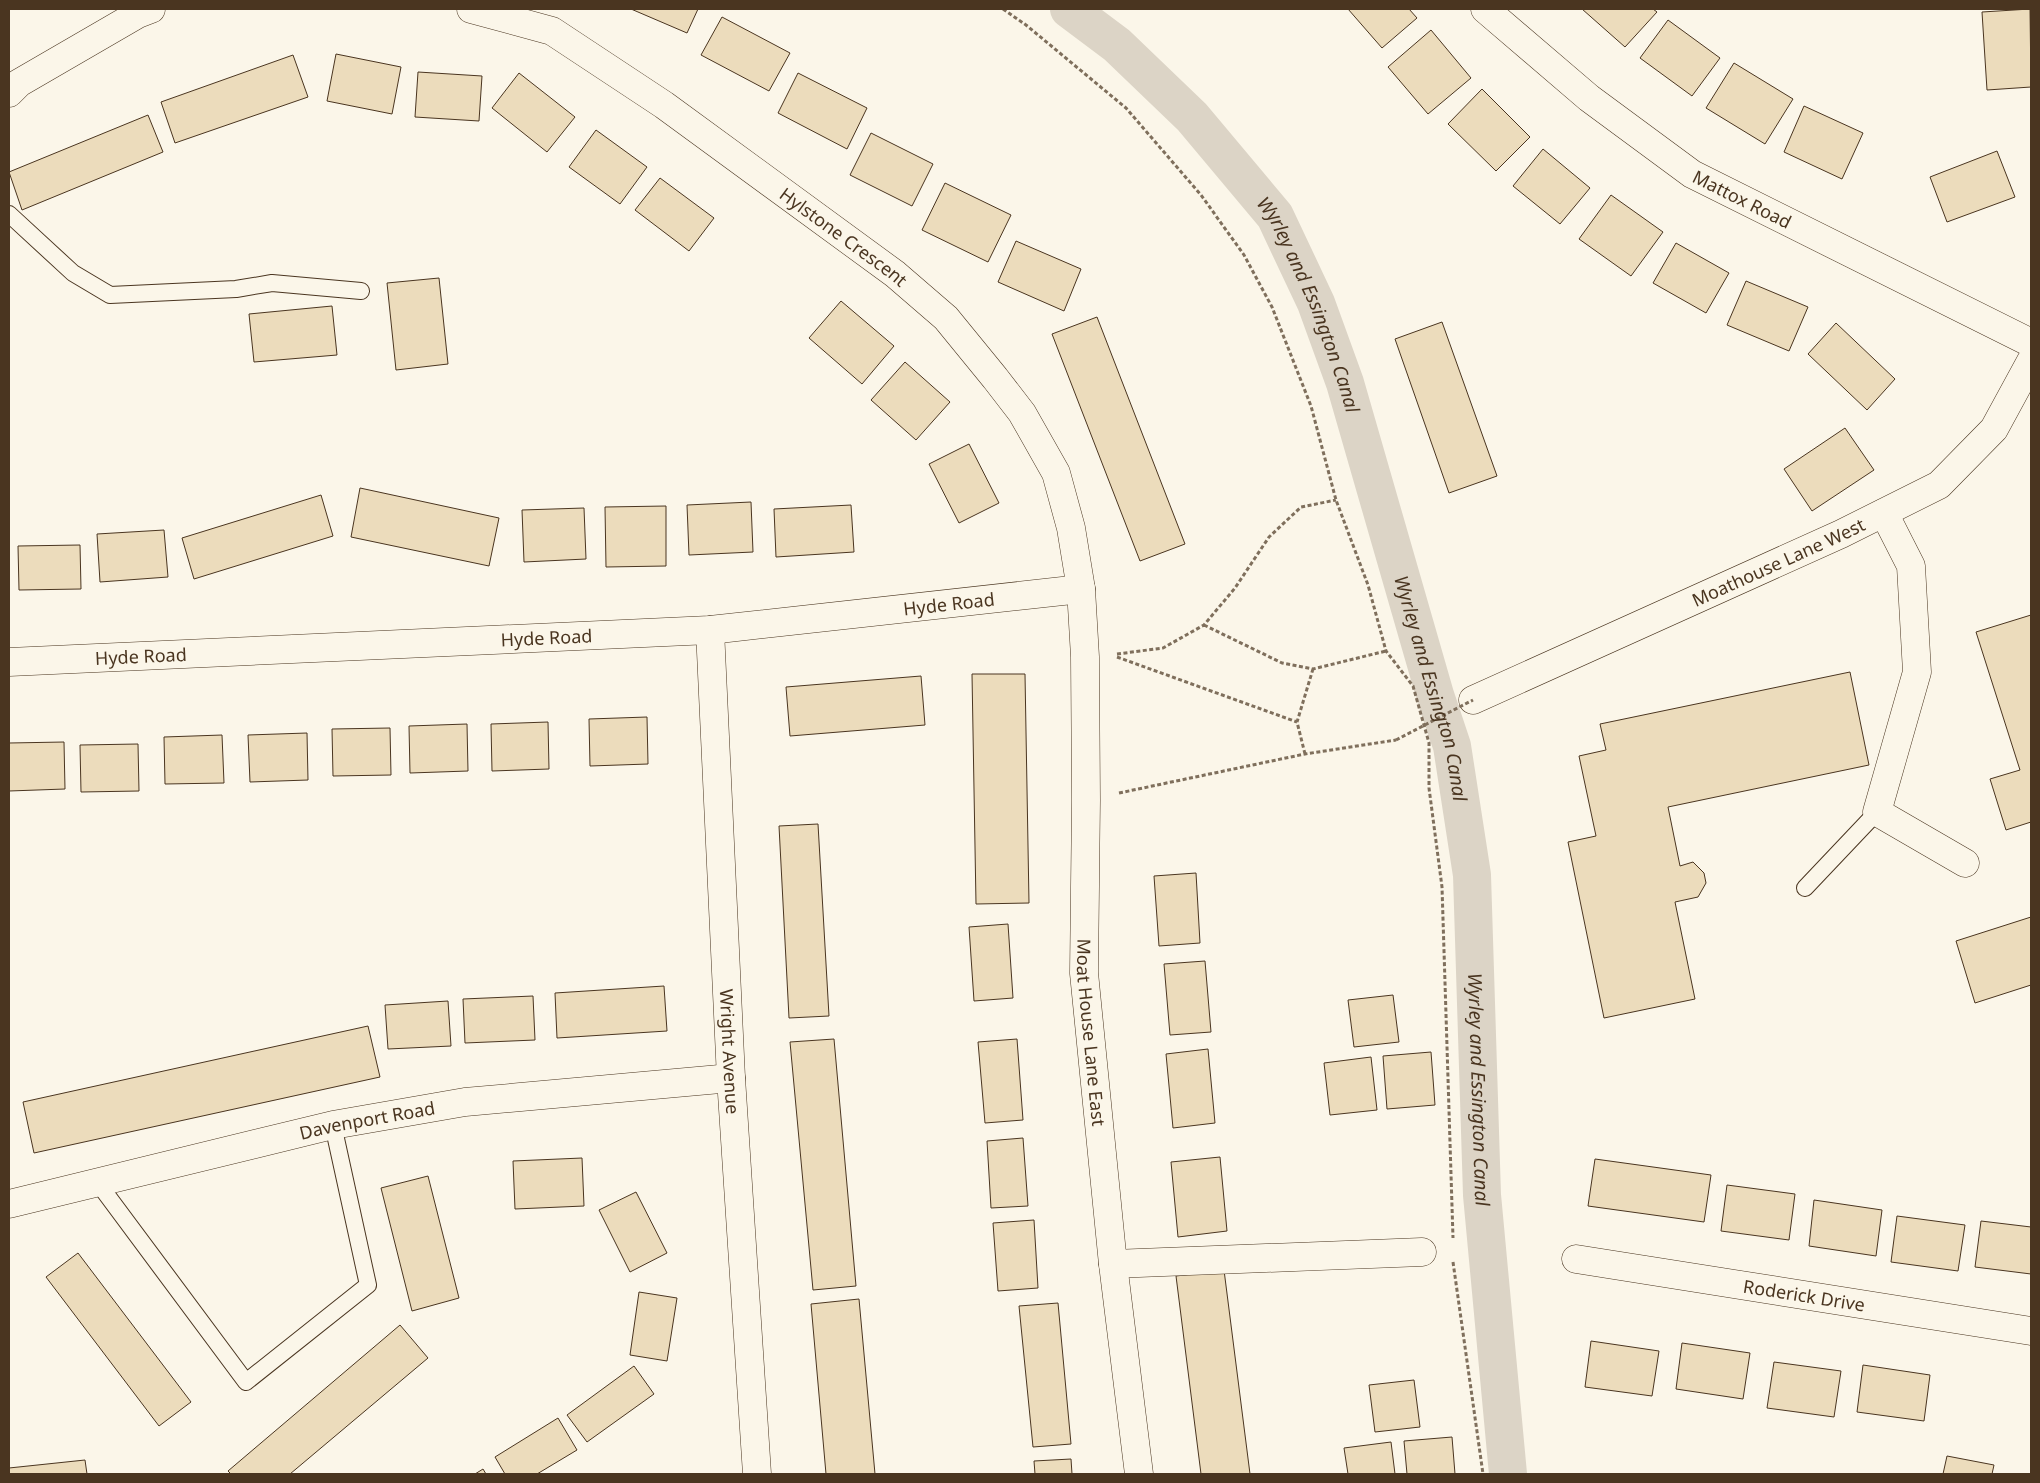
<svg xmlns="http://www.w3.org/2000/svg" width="2040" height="1483" font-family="'Noto Sans',sans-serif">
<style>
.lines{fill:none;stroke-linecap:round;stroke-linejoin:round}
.canal{stroke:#dcd4c6;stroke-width:38}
.building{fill:#ecdcbc;stroke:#4a3520}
.lane-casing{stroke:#4a3520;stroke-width:18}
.street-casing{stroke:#4a3520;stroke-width:29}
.path{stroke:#7f6f5c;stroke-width:3;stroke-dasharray:4 2.5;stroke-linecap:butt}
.lane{stroke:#fbf6e9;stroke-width:16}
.street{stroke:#fbf6e9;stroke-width:28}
.path-bridge{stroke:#7f6f5c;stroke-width:3;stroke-dasharray:4 2.5;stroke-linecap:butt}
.labels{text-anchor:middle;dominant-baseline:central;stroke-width:4;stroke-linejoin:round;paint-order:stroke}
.street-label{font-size:18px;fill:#4a3520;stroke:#fbf6e9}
.water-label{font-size:19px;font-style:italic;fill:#4a3520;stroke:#fbf6e9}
</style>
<rect width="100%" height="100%" fill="#fbf6e9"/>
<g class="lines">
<!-- canal -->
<path class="canal" id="s1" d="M1069,9L1117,45L1192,117L1275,216L1316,303L1345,383L1435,695L1452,746L1472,875L1482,1195L1508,1474"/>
</g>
<!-- building -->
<path class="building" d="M631,9H698L687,33Z
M1348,9H1409L1417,18L1382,48Z
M1582,9H1653L1657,12L1625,47Z
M2030,9L2031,87L1987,90L1982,12Z
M722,17L790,53L769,91L701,55Z
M1668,20L1720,58L1692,96L1640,58Z
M1431,30L1471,78L1428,114L1388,67Z
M336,54L401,67L392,114L327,101Z
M293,55L308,97L175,143L161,102Z
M1734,63L1793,99L1765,144L1706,108Z
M418,72L482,76L479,121L415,117Z
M519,73L575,117L547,152L492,108Z
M798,73L867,108L847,149L778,113Z
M1482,89L1530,137L1496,171L1448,124Z
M1804,106L1863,133L1842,179L1784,152Z
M148,115L163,152L22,210L9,172Z
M596,130L647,167L620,204L569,167Z
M871,133L933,164L912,206L850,175Z
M1543,149L1590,188L1560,224L1513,186Z
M1997,151L2015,197L1947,222L1930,177Z
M660,178L714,218L689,251L635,210Z
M945,183L1011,215L988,262L922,230Z
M1611,195L1663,232L1631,276L1579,239Z
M1016,241L1081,269L1064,311L998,282Z
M1676,243L1729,273L1706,313L1653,283Z
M439,278L448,364L396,370L387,283Z
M1746,281L1808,307L1789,351L1727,325Z
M841,301L894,346L862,384L809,338Z
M332,306L337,355L254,362L249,314Z
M1097,317L1185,544L1140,561L1052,334Z
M1442,322L1497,476L1449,493L1395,339Z
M1836,323L1895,379L1867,410L1808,354Z
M905,362L950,402L916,440L871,400Z
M1845,428L1874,470L1812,511L1784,469Z
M969,444L999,503L959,523L929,464Z
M360,488L499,518L489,566L351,537Z
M321,495L333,536L194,579L182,538Z
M751,502L753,552L689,555L687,505Z
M851,505L854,552L776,557L774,509Z
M666,506V566L606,567L605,507Z
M584,508L586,559L524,562L522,510Z
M164,530L168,577L100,582L97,534Z
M80,545L81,589L19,590L18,546Z
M2031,615V822L2006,830L1990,779L2020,770L1976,632Z
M1850,672L1869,765L1668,807L1680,866L1693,862L1704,873L1706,883L1698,897L1675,902L1695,999L1604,1018L1568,842L1596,836L1579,756L1606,750L1600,724Z
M972,674H1025L1029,903L976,904Z
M921,676L925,725L790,736L786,687Z
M647,717L648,764L590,766L589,719Z
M548,722L549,769L492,771L491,724Z
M467,724L468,771L410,773L409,726Z
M390,728L391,775L333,776L332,729Z
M307,733L308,780L250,782L248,735Z
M222,735L224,783L165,784L164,737Z
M64,742L65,789L9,791V743Z
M138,744L139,791L81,792L80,745Z
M818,824L829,1016L789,1018L779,826Z
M1196,873L1200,943L1159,946L1154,876Z
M2031,917V985L1975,1003L1956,941Z
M1008,924L1013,998L974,1001L969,927Z
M1205,961L1211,1032L1170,1035L1164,964Z
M664,986L667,1031L557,1038L555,993Z
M1393,995L1399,1042L1354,1047L1348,1000Z
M533,996L535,1040L465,1043L463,999Z
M448,1001L451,1046L388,1049L385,1005Z
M368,1026L380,1077L34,1153L23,1102Z
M834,1039L856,1286L813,1290L790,1042Z
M1017,1039L1023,1120L985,1123L978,1042Z
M1208,1049L1215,1123L1173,1128L1166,1054Z
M1431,1052L1435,1105L1387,1109L1383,1056Z
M1371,1057L1377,1110L1330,1115L1324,1063Z
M1023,1138L1028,1206L991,1208L987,1141Z
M1220,1157L1227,1231L1178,1237L1171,1162Z
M582,1158L584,1206L515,1209L513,1161Z
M1595,1159L1711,1175L1704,1222L1588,1206Z
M428,1176L459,1298L412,1311L381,1188Z
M1727,1185L1795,1194L1789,1240L1721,1231Z
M636,1192L667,1253L630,1272L599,1210Z
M1814,1200L1882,1210L1876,1256L1809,1246Z
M1897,1216L1965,1225L1958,1271L1891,1262Z
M1034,1220L1038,1288L998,1291L993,1223Z
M1981,1221L2031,1227V1274L1975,1267Z
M78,1253L191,1402L159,1426L46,1277Z
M1224,1270L1250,1474H1201L1176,1276Z
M639,1292L677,1298L667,1361L630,1355Z
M859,1299L875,1474H826L811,1304Z
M1058,1303L1071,1444L1033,1447L1019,1306Z
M400,1325L428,1358L290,1474H231L228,1471Z
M1591,1341L1659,1351L1652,1396L1585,1387Z
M1682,1343L1750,1353L1743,1399L1676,1389Z
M1774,1362L1841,1371L1834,1417L1767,1408Z
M1863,1365L1930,1375L1924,1421L1857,1412Z
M634,1366L654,1394L587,1442L567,1415Z
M1414,1380L1420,1427L1375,1432L1369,1385Z
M558,1418L577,1450L537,1474H505L495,1457Z
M1452,1437L1455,1474H1407L1404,1441Z
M1391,1442L1395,1474H1348L1344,1448Z
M1947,1456L1994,1465L1992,1474H1943Z
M1071,1459L1072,1474H1035L1034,1461Z
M85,1460L87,1474H9V1468Z
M483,1469L486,1474H475Z"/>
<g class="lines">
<defs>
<path id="lane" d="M9,214L73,273L110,295L236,289L272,283L361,291
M1805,888L1877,812
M98,1183L246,1382L368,1285L333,1125"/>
<g id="street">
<path id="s2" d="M471,9L552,31L664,105L895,274L946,318L995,378L1022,413L1056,473L1071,528L1081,589L1085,657L1086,800L1084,973L1113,1264L1139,1474"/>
<path id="s3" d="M1485,9L1589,98L1692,174L2031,343"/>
<path d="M9,93L19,83L138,14L151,9"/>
<path d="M1884,513L1911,566L1917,672L1877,812L1965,863"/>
<path id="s4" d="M710,630L731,1078L757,1474"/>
<path id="s5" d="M9,662L710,630L1081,589"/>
<path id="s6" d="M1473,700L1841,534L1939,485L1994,429L2031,361"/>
<path id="s7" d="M9,1204L333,1125L465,1102L731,1078"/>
<path id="s8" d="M1576,1259L2031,1331"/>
<path d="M1113,1264L1422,1252"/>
</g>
</defs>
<!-- lane casing -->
<use href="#lane" class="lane-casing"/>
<!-- street casing -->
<use href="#street" class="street-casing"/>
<!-- path -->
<path class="path" d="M1003,9L1026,25L1126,108L1201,195L1244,255L1272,307L1311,406L1336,500L1368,585L1386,651L1413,686L1429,743V788L1442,887L1453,1238
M1204,625L1282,663L1313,669L1386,651
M1117,654L1163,648L1204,625L1235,588L1269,537L1301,507L1336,500
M1117,657L1297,722
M1305,754L1297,722L1313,669
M1119,793L1305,754L1396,740
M1453,1262L1483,1474"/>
<!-- lane -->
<use href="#lane" class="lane"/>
<!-- street -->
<use href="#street" class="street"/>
<!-- path-bridge -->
<path class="path-bridge" d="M1396,740L1473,700"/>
</g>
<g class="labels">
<!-- street labels -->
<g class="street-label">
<text stroke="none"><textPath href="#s3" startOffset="321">Mattox Road</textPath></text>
<text stroke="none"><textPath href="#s2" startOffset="441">Hylstone Crescent</textPath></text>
<text stroke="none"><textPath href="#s6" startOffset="335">Moathouse Lane West</textPath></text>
<text stroke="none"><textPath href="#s5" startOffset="942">Hyde Road</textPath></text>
<text stroke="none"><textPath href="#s5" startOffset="538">Hyde Road</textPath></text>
<text stroke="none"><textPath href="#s5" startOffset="132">Hyde Road</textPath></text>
<text stroke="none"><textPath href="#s2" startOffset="1325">Moat House Lane East</textPath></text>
<text stroke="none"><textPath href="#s4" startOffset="422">Wright Avenue</textPath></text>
<text stroke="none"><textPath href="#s7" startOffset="368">Davenport Road</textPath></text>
<text stroke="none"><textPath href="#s8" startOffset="231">Roderick Drive</textPath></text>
</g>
<!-- water labels -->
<g class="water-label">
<text stroke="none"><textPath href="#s1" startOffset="388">Wyrley and Essington Canal</textPath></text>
<text stroke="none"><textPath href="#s1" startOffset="792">Wyrley and Essington Canal</textPath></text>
<text stroke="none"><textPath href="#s1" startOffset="1198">Wyrley and Essington Canal</textPath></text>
</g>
</g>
<!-- border -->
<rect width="2040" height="1483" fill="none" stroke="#4a3520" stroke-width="20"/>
</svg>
